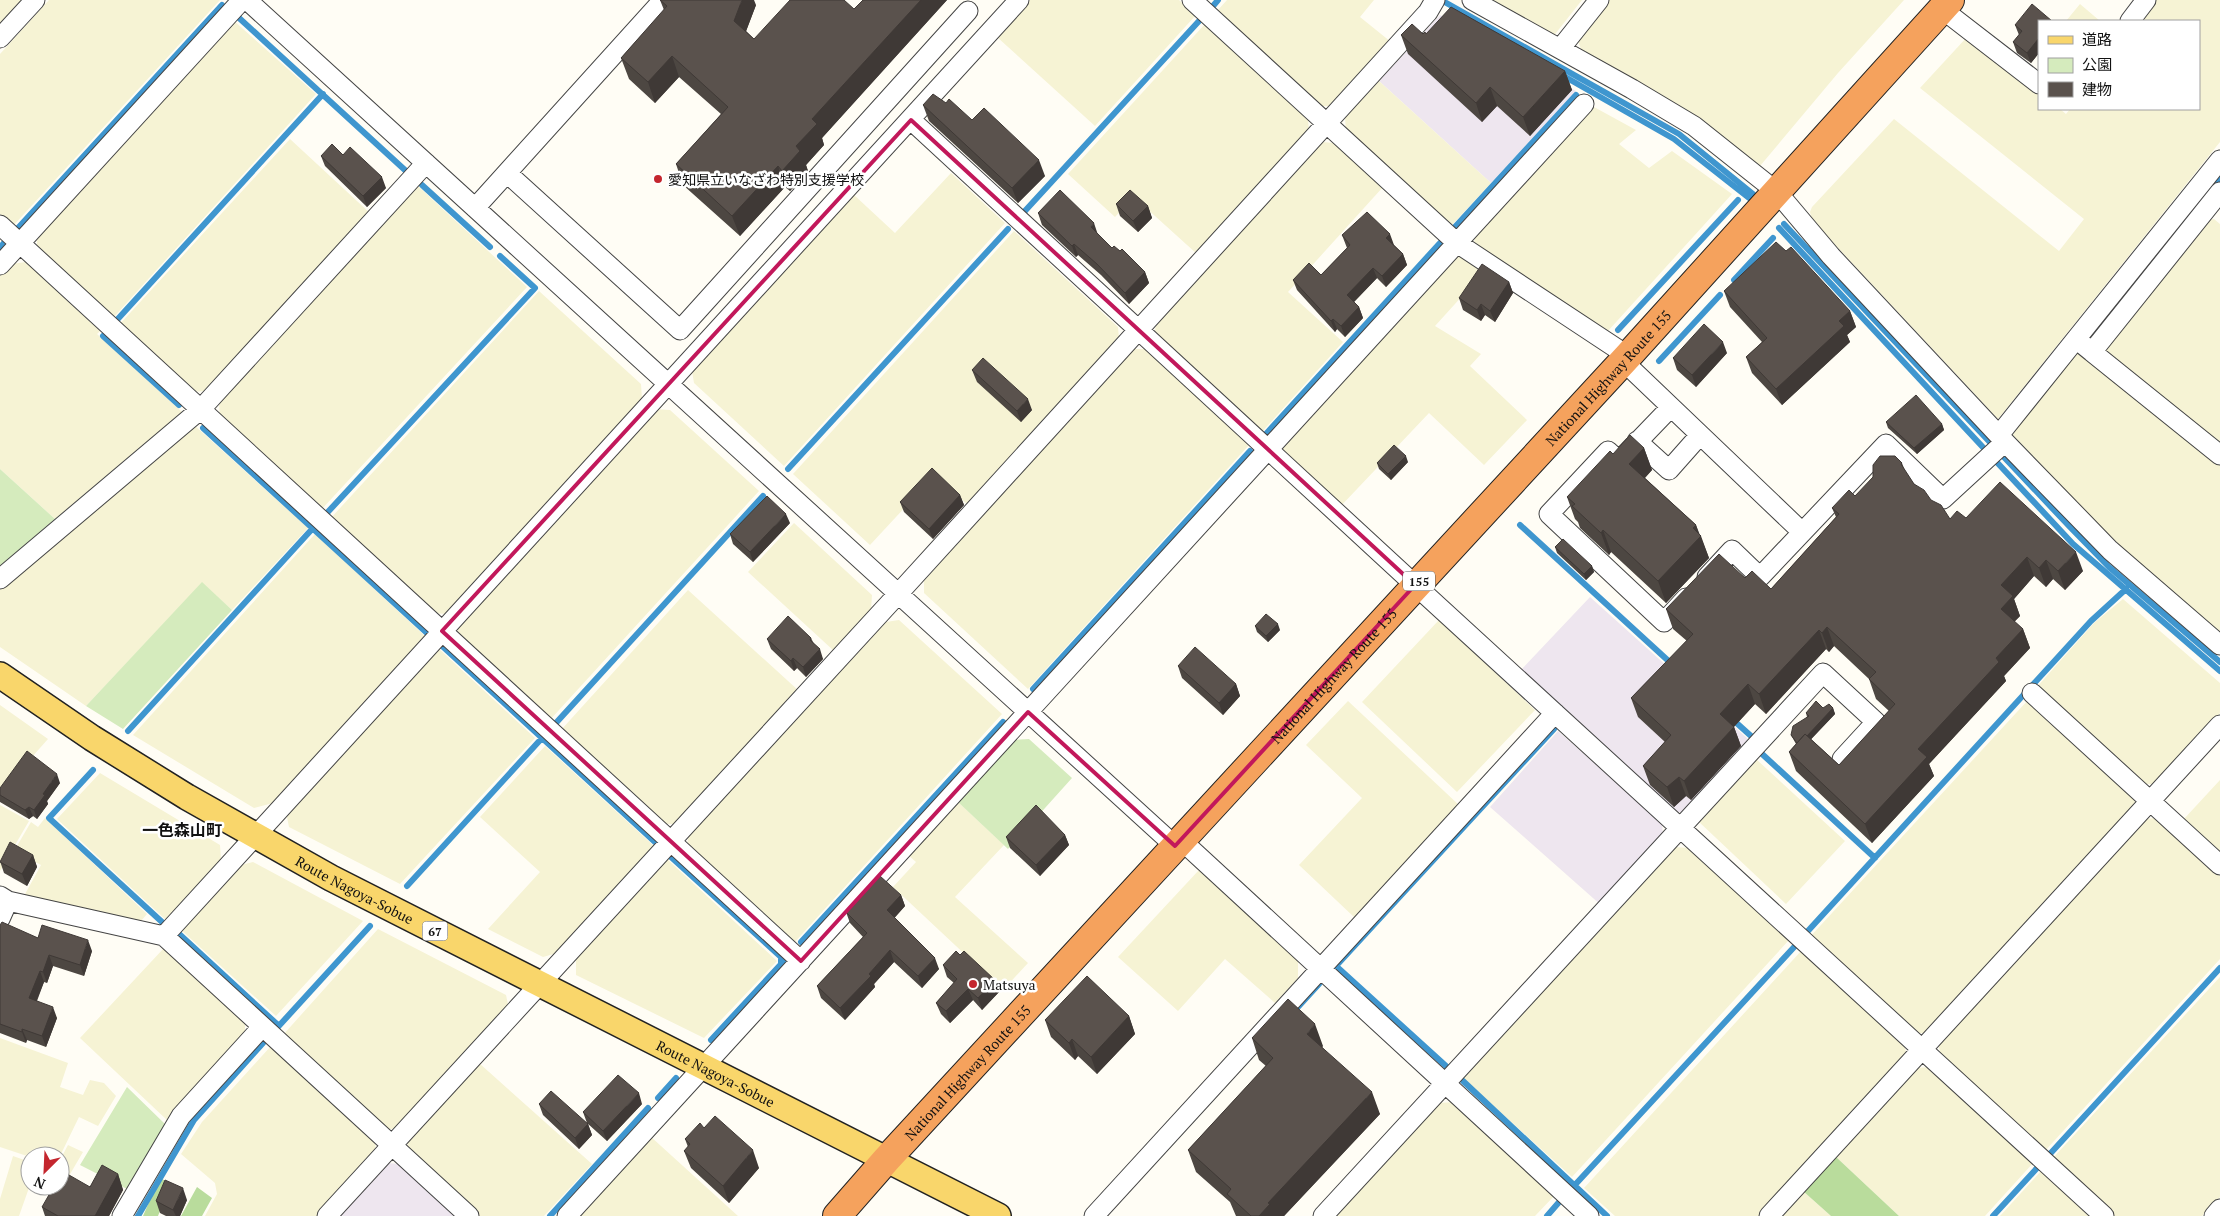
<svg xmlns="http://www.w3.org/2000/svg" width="2220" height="1216" font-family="'PT Serif','Noto Sans JP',serif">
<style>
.industrial{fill:#eee6ef}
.farmland{fill:#f6f3d4}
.green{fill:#d5ebbd}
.forest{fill:#b9dc9c}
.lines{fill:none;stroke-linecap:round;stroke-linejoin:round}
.stream{stroke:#3f96cf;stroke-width:6}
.minor-casing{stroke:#444;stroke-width:21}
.major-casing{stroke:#222;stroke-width:28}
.highway-casing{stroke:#222;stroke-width:30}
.minor{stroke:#fff;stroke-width:19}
.major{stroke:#f9d66b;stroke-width:25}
.highway{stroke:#f5a25d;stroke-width:28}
.wall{fill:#4d4742}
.shaded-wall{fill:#3f3936}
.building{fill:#5a524d;stroke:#3f3936}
.marked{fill:none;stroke:#c2185b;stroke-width:4;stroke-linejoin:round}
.poi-dot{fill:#c4262e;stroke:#fff;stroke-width:2}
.labels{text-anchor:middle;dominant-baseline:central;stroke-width:5;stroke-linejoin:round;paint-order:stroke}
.shield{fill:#fff;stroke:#585858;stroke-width:1}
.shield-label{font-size:12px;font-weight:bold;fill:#111}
.poi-label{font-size:14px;fill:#111;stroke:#fff;text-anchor:start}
.street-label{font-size:14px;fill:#111;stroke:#fff}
.quarter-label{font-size:16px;font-weight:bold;fill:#111;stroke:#fff}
</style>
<rect width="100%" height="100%" fill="#fffdf5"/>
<!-- industrial -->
<path class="industrial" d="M1440,15L1576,91L1491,183L1379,81Z
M1590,597L1748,739L1684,812H1672L1521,670Z
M1558,731L1662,823L1663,837L1602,906L1490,807Z
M387,1163L400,1164L456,1216H340Z"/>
<!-- farmland -->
<path class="farmland" d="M0,0H24L0,26Z
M49,0H220L13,226L0,214V54Z
M1030,0H1179L1196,15L1095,126L997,37Z
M1227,0H1374L1360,17L1391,42L1333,106H1320L1217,11Z
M1488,0H1582L1552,38Z
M1606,0H1904L1838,73L1760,166L1698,120L1583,55L1577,38Z
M2156,0H2220V142L1998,419L1812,220L1810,212L1812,207L1894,119L2059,251L2084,219L1920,88L1967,37L2039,92V109H2060L2066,114L2070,109H2199V21H2139Z
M2080,4L2100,21H2066Z
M233,20L316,94L113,318L37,249V237Z
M1205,24L1308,119L1309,132L1197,254L1134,197L1115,217L1068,174Z
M1379,81L1491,183L1451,226L1346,134L1345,117Z
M1594,107L1636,130L1619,144L1649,168L1672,151L1732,194L1608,331L1474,244L1475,235Z
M290,139L371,214L206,391L191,392L119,325Z
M1322,142L1334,143L1383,187L1288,292L1343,342L1260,434L1154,336L1156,324Z
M951,173L1005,223L784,466L694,383L692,371L853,194L895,233Z
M418,186L527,287L321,510L220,419L219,402Z
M2214,219L2220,224V446L2108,356L2105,348L2207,220Z
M1014,231L1118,327L1119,339L968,505L935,475L870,545L793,474Z
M1457,257H1462L1484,272L1435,326L1481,354L1470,366L1527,420L1484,465L1429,413L1339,508L1281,450L1282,445Z
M26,262L100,331L97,334L182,412L55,519L0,469V276L11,264Z
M539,291L641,384L642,399L447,614L432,613L330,519Z
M1131,349H1146L1249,445L1028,689L924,593V581Z
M2082,352L2220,462V632L2116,543L2013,435L2018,421L2072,354Z
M654,409L670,410L759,491L549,721L459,638L457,624Z
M193,424L308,528L232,610L202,583L86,706L0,647V590Z
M794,523L872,595L871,610L834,651L748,572Z
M315,534L426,637L273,803L254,808L133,735Z
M688,590L799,691L676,824H663L561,730Z
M2123,599L2220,683V713L2155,784H2143L2036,688L2094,623Z
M899,620L1002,714L793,944L687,845L689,834L886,622Z
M1439,620L1535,710L1457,792L1362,702Z
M437,647L535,738L400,884L289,827L286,812Z
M2028,700L2133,794L2136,808L1928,1033H1914L1809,938Z
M1348,701L1460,806L1355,918L1299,865L1362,798L1306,745Z
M0,705L48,739L0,793Z
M545,746L655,847L557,953L543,957L488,929L540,872L480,817Z
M1756,759L1845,841L1786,904L1698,821Z
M100,773L220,845L221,860L166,920L57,819Z
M2220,780V855L2183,820Z
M957,801L1004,845L955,897L1028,963L1003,990L893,887L916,862L908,855Z
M0,805L29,821L0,871Z
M45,818L147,914L141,921L24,896L41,865L14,851L31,822L38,827Z
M2157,818L2220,876V959L2044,1152L1941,1056L1938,1043L2144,819Z
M1675,847L1690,848L1790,939L1572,1177L1463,1078Z
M667,859L777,961L704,1038L576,975V956Z
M253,862L363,921L276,1016L180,929L237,866Z
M1199,870L1298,960V978L1275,1003L1225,959L1178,1011L1118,957Z
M378,929L506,995L509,1009L397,1128L384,1130L283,1035Z
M164,948L245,1022V1035L168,1121L80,1038Z
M1802,950L1904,1043L1907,1057L1761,1216H1615L1584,1188Z
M2220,977V1197L2202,1216H2114L2052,1159Z
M0,1038L68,1063L60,1087L83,1095L90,1080L104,1083L116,1096L98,1126L79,1117L60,1156L30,1157L0,1147Z
M271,1046L375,1141L376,1155L319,1216H205L217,1194L215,1183L181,1154L202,1122Z
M479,1063L592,1164L544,1216H478L407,1151L408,1140Z
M1929,1067L2034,1162L1985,1216H1899L1835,1156L1916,1068Z
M1455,1102L1556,1194L1535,1216H1334L1439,1103Z
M650,1136L738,1216H576Z
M68,1145L83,1152L66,1181L60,1179V1160Z
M13,1156L30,1162V1185L19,1216H0V1199Z
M2042,1170L2092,1216H2000Z
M1803,1191L1831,1216H1780Z"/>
<!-- green -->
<path class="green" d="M0,469L55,519L0,566Z
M202,582L232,610L123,729L86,706Z
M1029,739L1072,778L1008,849L958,802L1014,740Z
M127,1087L165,1124L127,1189L80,1165Z"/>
<!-- forest -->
<path class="forest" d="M1835,1156L1899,1216H1831L1803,1191Z
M160,1177L170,1185L158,1216H143Z
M197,1187L212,1198L202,1216H181Z"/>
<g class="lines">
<!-- stream -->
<path class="stream" d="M1441,0L1679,134L1753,194
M1213,6L1218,0
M238,17L406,171
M1560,74L1674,139L1749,198
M422,185L490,247
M2209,191L2220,177
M1024,212L1199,21
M1784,224L2070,527L2109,567L2220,662
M18,228L222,5
M1454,228L1576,95
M1779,228L2073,544L2220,671
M0,248L3,244
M1734,280L1773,238
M116,321L323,94
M1618,330L1738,200
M103,336L179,405
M2091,338L2196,207
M1659,361L1720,295
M203,428L427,633
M1265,435L1440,243
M788,469L1008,229
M326,514L535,288L500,256
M1520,525L1674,666
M440,644L655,842
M1033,689L1250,451
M1731,718L1751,736
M555,724L763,496
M128,731L313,528
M1761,753L1875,858
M93,770L49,818L162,922
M671,857L781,957V963
M407,886L542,738
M177,932L279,1026
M1807,932L2091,621L2126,589
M801,942L1003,722
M1298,1007L1319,984
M277,1028L370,926
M711,1040L783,962
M1446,1066L1336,966L1554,729
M1463,1081L1607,1216
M658,1098L676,1078
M2049,1155L2220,968
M1573,1187L1796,945
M138,1216L194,1120L263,1043
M550,1216L648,1108
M1547,1216L1560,1201
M1993,1216L2038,1167"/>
<defs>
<path id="minor" d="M247,0L1175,846
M1192,0L1457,243L1628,356
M1472,0L1632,89L1694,126L1777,192L1831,256L2005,442L2110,550L2220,645
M1942,9L2039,84
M2130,21L2146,0
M0,38L35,0
M1560,49L1599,0
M911,120L1415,585L2104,1216
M507,173L680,330L968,11
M2220,192L2092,352L2220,455
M475,208L663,0
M0,225L801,961
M0,265L242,0
M2092,352L2076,339L2220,160
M1623,361L1802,532
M1671,407L1619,461L1608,451L1549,514L1664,622L1686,598
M1999,435L2076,339
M1637,441L1669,470L1700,435
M1707,577L1732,550L1760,577L1886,444L1943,499L2005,442
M0,579L201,409L426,163
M2032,693L2220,865
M1181,840L1589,1216
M0,896L8,901L164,936L469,1216
M0,919L8,901
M164,936L1019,0
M122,1216L181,1116L262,1027
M327,1216L898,594L1428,12L1435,0
M567,1216L1584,104
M1094,1216L1555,713
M1323,1216L1823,673L1876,722L1842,759
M1769,1216L2220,725
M2214,1216L2220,1209"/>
<g id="major">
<path id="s1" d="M0,675L92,738L187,797L331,878L998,1216"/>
</g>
<g id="highway">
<path id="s2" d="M837,1216L886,1160L1628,356L1950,0"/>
</g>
</defs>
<!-- minor casing -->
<use href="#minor" class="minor-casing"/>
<!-- major casing -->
<use href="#major" class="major-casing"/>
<!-- highway casing -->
<use href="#highway" class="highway-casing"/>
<!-- minor -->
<use href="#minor" class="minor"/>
<!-- major -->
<use href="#major" class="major"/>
<!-- highway -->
<use href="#highway" class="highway"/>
</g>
<!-- wall -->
<path class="wall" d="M660,0L756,5L746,31L754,39L854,9L863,0H947L822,138L824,145L806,165L808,171L790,191L785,187L740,236L683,185L676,164L721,114L679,77L655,103L629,79L621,58L664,10Z
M2039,21V53L2031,63L2017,53L2013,42L2019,35L2015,25Z
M1426,34L1565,71L1572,90L1530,136L1497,106L1482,122L1408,54L1401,35Z
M923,105L972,120L1045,176L1018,203L929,121Z
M343,155L386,188L367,207L325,166L321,156Z
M1116,204L1148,206L1152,218L1138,232L1120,216Z
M1038,213L1098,234L1112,248L1145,272L1149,283L1129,304L1101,275L1078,255L1076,257L1042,225Z
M1342,235L1394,245L1403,254L1407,265L1386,287L1377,278L1354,302L1359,307L1363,318L1345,337L1337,329L1335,332L1297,290L1293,280L1321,275L1347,248Z
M1509,282L1513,293L1495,322L1485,315L1481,321L1463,310L1459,298Z
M1724,291L1850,311L1856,327L1847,335L1850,342L1782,405L1752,373L1746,357L1762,342L1730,307Z
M1727,353L1696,387L1677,370L1673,358Z
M972,370L1032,410L1021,422L977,382Z
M1886,422L1942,424L1944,430L1917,454L1888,428Z
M1644,448L1652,470L1645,478L1696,525L1709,558L1666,603L1611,552L1609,555L1580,528L1578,522L1575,519L1567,497L1613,454Z
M1408,462L1391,480L1379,469L1377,463Z
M1902,463L1905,471L1914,484L1950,519L1966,518L2083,571L2065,590L2053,579L2046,587L2034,576L2014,599L2020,616L2014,622L2023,629L2030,648L2004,676L2006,681L1929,764L1934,776L1872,843L1796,771L1789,752L1796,744L1791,735L1807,717L1806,713L1823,708H1833L1835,714L1811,739L1839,765L1889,711L1876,699L1869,679L1834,646L1829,652L1826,649L1766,714L1755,704L1734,727L1741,746L1691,800L1686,796L1674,807L1650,785L1643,766L1665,742L1638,717L1631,698L1687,641L1673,629L1666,609L1745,578L1771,589L1836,517L1832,508L1855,496Z
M960,495L964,505L933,539L904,512L900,502Z
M790,523L753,562L733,544L730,534Z
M1555,547L1592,566L1594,572L1586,580L1557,553Z
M1255,626L1280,630L1268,642L1257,632Z
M811,638L813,642L823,659L806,677L797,668L794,671L771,649L767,639Z
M1178,666L1236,684L1240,696L1223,715L1182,678Z
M60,783L47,801L48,804L37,819L33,816L29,819L0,802V788Z
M1065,835L1069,845L1040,876L1010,848L1006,837Z
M33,855L37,867L27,886L4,873L0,861Z
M901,895L905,906L894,918L939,969L922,988L894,962L874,984L875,987L845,1020L821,998L817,986L863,937L850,923L846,912Z
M0,925L38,938L92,951L84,976L53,966L47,983L44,982L37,1001L57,1018L46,1047L27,1040L26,1043L0,1033Z
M960,955L995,980L999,992L982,1010L973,1000L950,1023L941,1014L936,1003L954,983L947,977L943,965Z
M1129,1016L1135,1034L1097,1074L1078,1056L1075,1060L1051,1037L1045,1020Z
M1252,1038L1323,1046L1322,1047L1380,1114L1284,1216H1236L1230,1202L1196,1172L1188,1150L1266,1066L1259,1060Z
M539,1104L588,1124L592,1135L579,1149L543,1115Z
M642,1104L607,1141L587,1123L583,1112Z
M704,1128L759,1168L729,1203L691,1168L684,1151L688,1147L685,1139Z
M118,1174L123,1190L109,1216H45L42,1207Z
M187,1200L180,1216H166L160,1213L156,1201Z"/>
<!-- shaded-wall -->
<path class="shaded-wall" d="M742,0H754L756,5L742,42L734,21Z
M921,0H947L822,138L824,145L806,165L808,171L790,191L782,171L812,119Z
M2039,38V53L2031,63L2027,53Z
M672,56L679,77L655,103L648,82Z
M1565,71L1572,90L1530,136L1523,117Z
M1490,87L1497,106L1482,122L1476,103Z
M1039,160L1045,176L1018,203L1012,188Z
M778,166L785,187L740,236L732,216Z
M382,177L386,188L367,207L363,196Z
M1148,206L1152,218L1138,232L1133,221Z
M1094,223L1098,235L1091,227Z
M1390,234L1394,245L1390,249L1386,238Z
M1074,244L1078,255L1076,257L1072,246Z
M1403,254L1407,265L1386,287L1382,276Z
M1373,268L1377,278L1351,305L1347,295Z
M1145,272L1149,283L1129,304L1125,293Z
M1509,282L1513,293L1495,322L1490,311Z
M1481,304L1485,315L1481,321L1477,310Z
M1359,307L1363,318L1345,337L1341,326Z
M1850,311L1856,327L1847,335L1850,342L1782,405L1776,389L1839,321Z
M1333,319L1337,329L1335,332L1331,321Z
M1723,342L1727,353L1696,387L1692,375Z
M1028,399L1032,410L1021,422L1017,411Z
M1942,424L1944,430L1917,454L1914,448Z
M1644,448L1652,470L1637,486L1629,464Z
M1406,456L1408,462L1391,480L1388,474Z
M960,495L964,505L933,539L929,529Z
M786,514L790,523L753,562L750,552Z
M1696,525L1700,537L1701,536L1709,558L1666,603L1658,581L1693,528Z
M1603,530L1611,552L1609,555L1601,533Z
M2076,552L2083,571L2065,590L2058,571Z
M2027,557L2034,576L2014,599L2020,616L2008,628L2001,609V585Z
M2046,560L2053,579L2046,587L2039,568Z
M1592,566L1594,572L1586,580L1584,574Z
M1278,624L1280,630L1268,642L1266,636Z
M1827,627L1834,646L1829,652L1822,633Z
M2023,629L2030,648L2004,676L2006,681L1929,764L1934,776L1872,843L1865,824L1918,749L1996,658Z
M1819,630L1826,649L1766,714L1759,694Z
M820,649L823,659L806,677L803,667Z
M793,658L797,668L794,671L791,661Z
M1236,684L1240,696L1223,715L1219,703Z
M1748,684L1755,704L1727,734L1720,714Z
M1833,708L1835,714L1800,751L1798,745Z
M1734,727L1741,746L1691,800L1684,781Z
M57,774L60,783L47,801L48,804L37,819L34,810L43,794Z
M1679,777L1686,796L1674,807L1667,787Z
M29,807L33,816L29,819L25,810Z
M1065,835L1069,845L1040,876L1036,865Z
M33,855L37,867L27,886L22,874Z
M901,895L905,906L891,922L887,910Z
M88,940L92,951L84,976L80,965Z
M890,950L894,962L874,984L875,987L845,1020L840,1008L869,974Z
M49,955L53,966L47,983L43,972Z
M935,958L939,969L922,988L918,976Z
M40,971L44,982L33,1009L29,998Z
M995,980L999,992L982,1010L978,998Z
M968,989L973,1000L950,1023L946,1011Z
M53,1007L57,1018L46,1047L42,1036Z
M1129,1016L1135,1034L1097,1074L1091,1057Z
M1315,1024L1323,1046L1315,1055L1307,1034Z
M22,1029L27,1040L26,1043L22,1032Z
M1072,1039L1078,1056L1075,1060L1069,1043Z
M1372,1092L1380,1114L1284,1216H1259L1268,1203Z
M639,1093L642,1104L607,1141L603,1131Z
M588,1124L592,1135L579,1149L575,1138Z
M753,1150L759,1168L729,1203L723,1186Z
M118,1174L123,1190L109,1216H95Z
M183,1188L187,1200L180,1216H176L173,1210Z"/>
<!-- building -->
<path class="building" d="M660,0H742L734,21L754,39L790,0H844L854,9L863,0H921L812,119L817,124L796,146L800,151L782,171L778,166L732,216L676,164L728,107L672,56L648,82L621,58L667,6Z
M2032,4L2052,21H2039V38L2027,53L2013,42L2022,31L2015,25Z
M1451,7L1565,71L1523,117L1490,87L1476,103L1401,35L1412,24L1423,34L1425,32L1426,34Z
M933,94L946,103L949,99L972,120L984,108L1039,160L1012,188L923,105Z
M332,144L343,155L350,147L382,177L363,196L321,156Z
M1060,190L1094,223L1091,227L1112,248L1114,246L1120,251L1122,249L1145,272L1125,293L1097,264L1074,244L1072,246L1038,213Z
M1130,190L1148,206L1133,221L1116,204Z
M1367,212L1390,234L1386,238L1403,254L1382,276L1373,268L1347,295L1359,307L1341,326L1333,319L1331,321L1293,280L1309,263L1321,275L1350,245L1342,235Z
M1776,242L1786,251L1791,247L1850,311L1839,321L1844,326L1776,389L1746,357L1767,338L1724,291Z
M1482,264L1509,282L1490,311L1481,304L1477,310L1459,298Z
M1704,324L1723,342L1692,375L1673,358Z
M983,358L1028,399L1017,411L972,370Z
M1916,395L1942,424L1914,448L1886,422Z
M1630,435L1644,448L1629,464L1696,525L1693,528L1701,536L1658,581L1603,530L1601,533L1572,506L1575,504L1567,497L1610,451L1613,454Z
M1394,445L1406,456L1388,474L1377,463Z
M1880,456H1895L1902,463L1901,464L1914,484L1924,490L1931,500L1941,505L1950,519L1957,511L1966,518L2000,482L2076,552L2058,571L2046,560L2039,568L2027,557L2001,585L2013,596L2001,609L2023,629L1996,658L1999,662L1918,749L1927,757L1865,824L1789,752L1805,734L1839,765L1895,704L1869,679L1876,672L1827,627L1822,633L1819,630L1759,694L1748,684L1720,714L1734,727L1684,781L1679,777L1667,787L1643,766L1671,735L1631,698L1693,634L1666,609L1719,554L1745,578L1752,571L1771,589L1839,514L1832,508L1849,490L1855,496L1873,477V465Z
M932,468L960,495L929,529L900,502Z
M767,496L786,514L750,552L730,534Z
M1563,539L1592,566L1584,574L1555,547Z
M1266,614L1278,624L1266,636L1255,626Z
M788,616L811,638L810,640L820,649L803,667L793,658L791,661L767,639Z
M1195,647L1236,684L1219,703L1178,666Z
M1816,701L1823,708L1829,704L1833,708L1807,736L1805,734L1797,743L1791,735L1793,726L1809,716L1806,713Z
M27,751L57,774L43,794L45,795L34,810L29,807L25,810L0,795V788Z
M1036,805L1065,835L1036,865L1006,837Z
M10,842L33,855L22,874L0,862Z
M880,876L901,895L887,910L935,958L918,976L890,950L869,974L871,976L840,1008L817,986L867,933L846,912Z
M2,922L38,938L42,925L88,940L80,965L49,955L43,972L40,971L29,998L53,1007L42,1036L22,1029V1032L0,1024V925Z
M956,951L960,955L964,951L995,980L978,998L968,989L946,1011L936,1003L957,979L943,965Z
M1087,976L1129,1016L1091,1057L1072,1039L1069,1043L1045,1020Z
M1288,999L1315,1024L1307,1034L1372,1092L1268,1203L1270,1204L1259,1216H1251L1227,1194L1231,1189L1188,1150L1273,1058L1252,1038Z
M618,1075L639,1093L603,1131L583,1112Z
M551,1091L588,1124L575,1138L539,1104Z
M715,1116L753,1150L723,1186L684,1151L690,1144L685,1139L700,1123L704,1128Z
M102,1165L118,1174L95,1216H58L42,1207L54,1186H60V1175L62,1171L90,1187Z
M165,1180L183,1188L173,1210L156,1201Z"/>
<!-- marked area -->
<path class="marked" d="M911,120L1415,585L1175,846L1028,712L801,961L442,631Z"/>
<!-- markers -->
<g class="poi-dot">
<circle cx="658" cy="179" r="5"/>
<circle cx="973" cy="984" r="5"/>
</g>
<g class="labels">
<!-- shield labels -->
<g class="shield">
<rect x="1403" y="571.5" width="32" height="19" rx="4"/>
<rect x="422.5" y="921.5" width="25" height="19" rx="4"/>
</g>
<g class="shield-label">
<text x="1419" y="581">155</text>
<text x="435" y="931">67</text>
</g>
<!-- poi labels -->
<g class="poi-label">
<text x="668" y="179">愛知県立いなざわ特別支援学校</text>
<text x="983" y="984">Matsuya</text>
</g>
<!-- street labels -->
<g class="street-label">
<text stroke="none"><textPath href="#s2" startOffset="1139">National Highway Route 155</textPath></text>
<text stroke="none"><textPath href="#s2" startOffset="734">National Highway Route 155</textPath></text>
<text stroke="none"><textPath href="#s1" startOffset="415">Route Nagoya-Sobue</textPath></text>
<text stroke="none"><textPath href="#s2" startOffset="194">National Highway Route 155</textPath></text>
<text stroke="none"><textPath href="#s1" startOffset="820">Route Nagoya-Sobue</textPath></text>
</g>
<!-- quarter labels -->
<g class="quarter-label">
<text x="182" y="830">一色森山町</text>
</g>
</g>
<!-- legend -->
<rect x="2038" y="20" width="162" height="90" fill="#ffffff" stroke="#a0a0a0"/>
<rect x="2048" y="36" width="25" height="8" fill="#f9d66b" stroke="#a0a0a0"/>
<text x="2082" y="45" font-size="15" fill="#111111">道路</text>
<rect x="2048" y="58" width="25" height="15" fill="#d5ebbd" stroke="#a0a0a0"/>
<text x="2082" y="70" font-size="15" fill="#111111">公園</text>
<rect x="2048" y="82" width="25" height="15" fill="#5a524d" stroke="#a0a0a0"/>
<text x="2082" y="95" font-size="15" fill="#111111">建物</text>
<!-- north arrow -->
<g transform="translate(45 1171) rotate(204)"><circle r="24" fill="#ffffff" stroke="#a0a0a0"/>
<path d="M0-4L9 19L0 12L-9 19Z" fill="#c4262e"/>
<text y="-8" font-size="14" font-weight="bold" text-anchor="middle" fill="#111111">N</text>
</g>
</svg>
